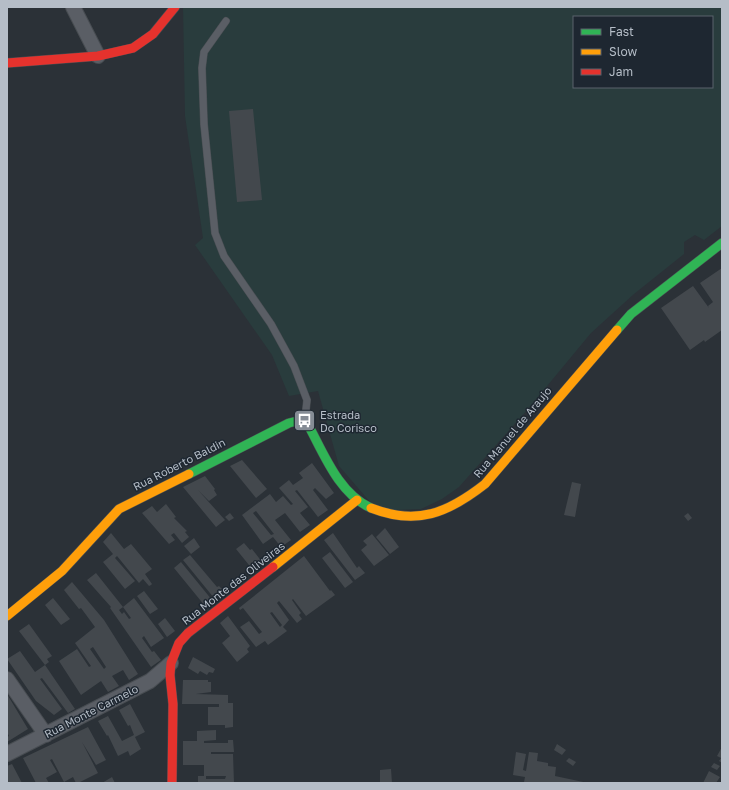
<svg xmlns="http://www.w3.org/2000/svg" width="729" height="790" font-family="'Golos Text',sans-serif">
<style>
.green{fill:#293c3d;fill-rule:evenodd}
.building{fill:#43484d;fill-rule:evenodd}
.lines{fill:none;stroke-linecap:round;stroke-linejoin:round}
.lane-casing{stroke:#484d52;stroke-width:8}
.street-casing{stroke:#484d52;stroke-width:16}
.fast-casing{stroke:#484d52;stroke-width:10}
.slow-casing{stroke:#484d52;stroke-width:10}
.jam-casing{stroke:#484d52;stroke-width:10}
.lane{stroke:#5a5e65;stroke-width:7}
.street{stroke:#5a5e65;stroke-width:14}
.fast{stroke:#30b455;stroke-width:9}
.slow{stroke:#ff9f0a;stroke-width:9}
.jam{stroke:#e5322d;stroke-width:9}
.labels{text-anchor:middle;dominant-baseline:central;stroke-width:3;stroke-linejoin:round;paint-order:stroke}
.poi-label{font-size:11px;fill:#b5bdc7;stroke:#1e2731;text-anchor:start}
.street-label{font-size:11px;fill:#b5bdc7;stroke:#1e2731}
</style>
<rect width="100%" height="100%" fill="#2b3137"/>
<!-- green -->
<path class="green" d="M183,7H722V226L704,240L695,235L684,242V254L634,294L591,333L528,409L459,487L442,499L421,509L394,510L371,503L339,466L318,391L289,396L272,355L195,245L203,238L185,116ZM574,17H712V87H574Z"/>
<!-- building -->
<path class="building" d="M253,109L262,200L237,202L229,111Z
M722,268V330L705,342L704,340L690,350L661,308L693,286L709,308L708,306L713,302L700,283Z
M242,460L267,489L256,498L230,466Z
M312,463L334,493L326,499L315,488L313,490L328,510L318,517L297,490L295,491L308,507L300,513L310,525L300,532L285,513L275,520L291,540L281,547L273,537L263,544L242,515L270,494L276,502L283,496L291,505L293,504L279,488L289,480L293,485L303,478L299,473ZM256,511L274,534L271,535L253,513Z
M205,476L215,489L214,490L217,495L209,501L198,490L225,520L216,527L183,487Z
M572,482L581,484L575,517L564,515Z
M166,504L176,517L174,518L187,531L185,532L189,537L182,543L174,533L171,535L175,540L169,544L142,513L152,506L157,512Z
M230,513L234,518L229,521L225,517Z
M688,513L692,518L688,521L684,516Z
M385,528L399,547L390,554L376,537Z
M111,533L124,549L131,544L152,569L145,574L152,584L151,585L149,586L143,579L139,583L117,556L115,558L135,581L125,589L103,562L113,554L103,542Z
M333,533L357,568L359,566L365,573L355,580L324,540Z
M372,534L389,555L374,566L361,550L367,545L363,541Z
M194,538L200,547L191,554L184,546Z
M244,543L250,550L252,549L262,562L253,570L236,549Z
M330,552L353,582L345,588L322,558Z
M190,555L217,587L219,586L224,591L214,598L183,560Z
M304,556L330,591L331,590L335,595L306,616L293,599L292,600L301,613L299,615L302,619L297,623L279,601L277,603L289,620L283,627L287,631L268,645L265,641L256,647L240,627L249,621L259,634L262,632L243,608L240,610L239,608ZM272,612L282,625L280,627L270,613Z
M181,562L212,600L205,606L174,568Z
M96,573L123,607L119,610L122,614L124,612L129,619L131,618L123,607L134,598L164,638L151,647L144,636L142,638L152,652L154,651L161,660L158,662L151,667L110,608L111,607L87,580Z
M72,582L104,620L138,674L129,680L123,670L112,676L119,686L108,692L101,681L81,695L59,661L77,649L89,667L91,666L75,643L95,627L81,608L79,609L64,590ZM93,647L106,667L104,669L90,649Z
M144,591L158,609L150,614L137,596Z
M53,598L70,619L61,625L45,605Z
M228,616L250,646L247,649L249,652L237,662L222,643L230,636L220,623Z
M165,618L175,631L167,637L158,624Z
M29,624L52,656L47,659L49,662L45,665L19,631Z
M20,651L35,672L45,665L75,709L68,713L42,678L40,679L62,709L54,715L36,701L7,659Z
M193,657L215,669L213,673L209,672L207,675L200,671L198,674L188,668Z
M183,680H208V682H211V692L196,694L228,695V703H233V727L225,728V725H208V707H219V704H182Z
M7,694L28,729L7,742V737L9,736L7,732Z
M130,704L145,732L135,737L141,749L130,756L128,751L118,756L108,735L107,736L98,721L108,716L122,741L134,735L130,725L128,726L119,710Z
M88,727L106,760L96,765L82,742L98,773L78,783H76L73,777L64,782L52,759L50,760L57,772L46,778L49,783H36L23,758Z
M216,730V740L204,741V743H228V740H233L234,752H211V754H233L234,783H198V776H204V765H183V741H197V731ZM206,776H226L225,779H206Z
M557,744L566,750L562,755L554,750Z
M722,747V763L719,761L721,758L717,756Z
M516,752L526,754L523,770L526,771L529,752L538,753L537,761L548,763V766L556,767L555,776L588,783L524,782L525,777L513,775Z
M569,758L576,762L573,766L566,761Z
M714,763L720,766L717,770L711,767Z
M12,764L22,783H7V766Z
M391,769L392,783H380V770Z
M709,771L720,777L716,783H703Z
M112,777L115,783H102Z"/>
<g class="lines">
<defs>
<path id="lane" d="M226,21L204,52L202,68L204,124L215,233L224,256L271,324L294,366L307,400L305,419"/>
<path id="street" d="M73,7L98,56
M7,679L46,735
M7,754L150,681L171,663"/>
<path id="fast" d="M617,330L631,314L722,243
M189,474L289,423L305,419C322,449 337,493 371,508"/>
<path id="slow" d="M371,508C417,526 448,513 485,484L617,330
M273,567L357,500
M7,616L62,571L119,509L189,474"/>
<path id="jam" d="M7,63L98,56L133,48L153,34L175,7
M172,783L173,704L170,675L171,663L179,643L188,633L273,567"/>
</defs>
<!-- lane casing -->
<use href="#lane" class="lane-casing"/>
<!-- street casing -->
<use href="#street" class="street-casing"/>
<!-- fast casing -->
<use href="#fast" class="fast-casing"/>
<!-- slow casing -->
<use href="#slow" class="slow-casing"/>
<!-- jam casing -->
<use href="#jam" class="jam-casing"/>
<!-- lane -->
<use href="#lane" class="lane"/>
<!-- street -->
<use href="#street" class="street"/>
<!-- fast -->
<use href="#fast" class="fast"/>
<!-- slow -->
<use href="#slow" class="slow"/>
<!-- jam -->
<use href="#jam" class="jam"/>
</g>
<!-- icons -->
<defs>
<symbol id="bus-square" viewBox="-11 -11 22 22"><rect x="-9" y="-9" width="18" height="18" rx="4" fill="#858c95" stroke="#1e2731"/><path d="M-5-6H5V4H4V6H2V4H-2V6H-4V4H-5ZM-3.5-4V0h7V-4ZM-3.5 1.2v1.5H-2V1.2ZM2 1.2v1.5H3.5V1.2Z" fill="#fff"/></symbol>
</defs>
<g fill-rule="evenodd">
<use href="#bus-square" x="292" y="408" width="25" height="25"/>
</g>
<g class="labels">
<!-- poi labels -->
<g class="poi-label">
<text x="320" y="414">Estrada<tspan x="320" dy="13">Do Corisco</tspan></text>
</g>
<!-- street labels -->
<g class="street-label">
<text transform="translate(512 432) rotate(-50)">Rua Manuel de Araujo</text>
<text transform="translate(179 464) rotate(-27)">Rua Roberto Baldin</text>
<text transform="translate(233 583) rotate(-38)">Rua Monte das Oliveiras</text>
<text transform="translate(91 711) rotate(-27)">Rua Monte Carmelo</text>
</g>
</g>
<!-- border -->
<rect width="729" height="790" fill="none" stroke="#b5bdc7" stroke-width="16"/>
<!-- legend -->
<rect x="573" y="16" width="140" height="72" fill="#1e2731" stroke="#5a636d"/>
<rect x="581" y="29" width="20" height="6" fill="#30b455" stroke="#5a636d"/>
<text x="609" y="36" font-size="12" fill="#b5bdc7">Fast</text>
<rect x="581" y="49" width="20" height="6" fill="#ff9f0a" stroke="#5a636d"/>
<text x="609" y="56" font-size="12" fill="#b5bdc7">Slow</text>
<rect x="581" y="69" width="20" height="6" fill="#e5322d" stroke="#5a636d"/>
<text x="609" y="76" font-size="12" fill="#b5bdc7">Jam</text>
</svg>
